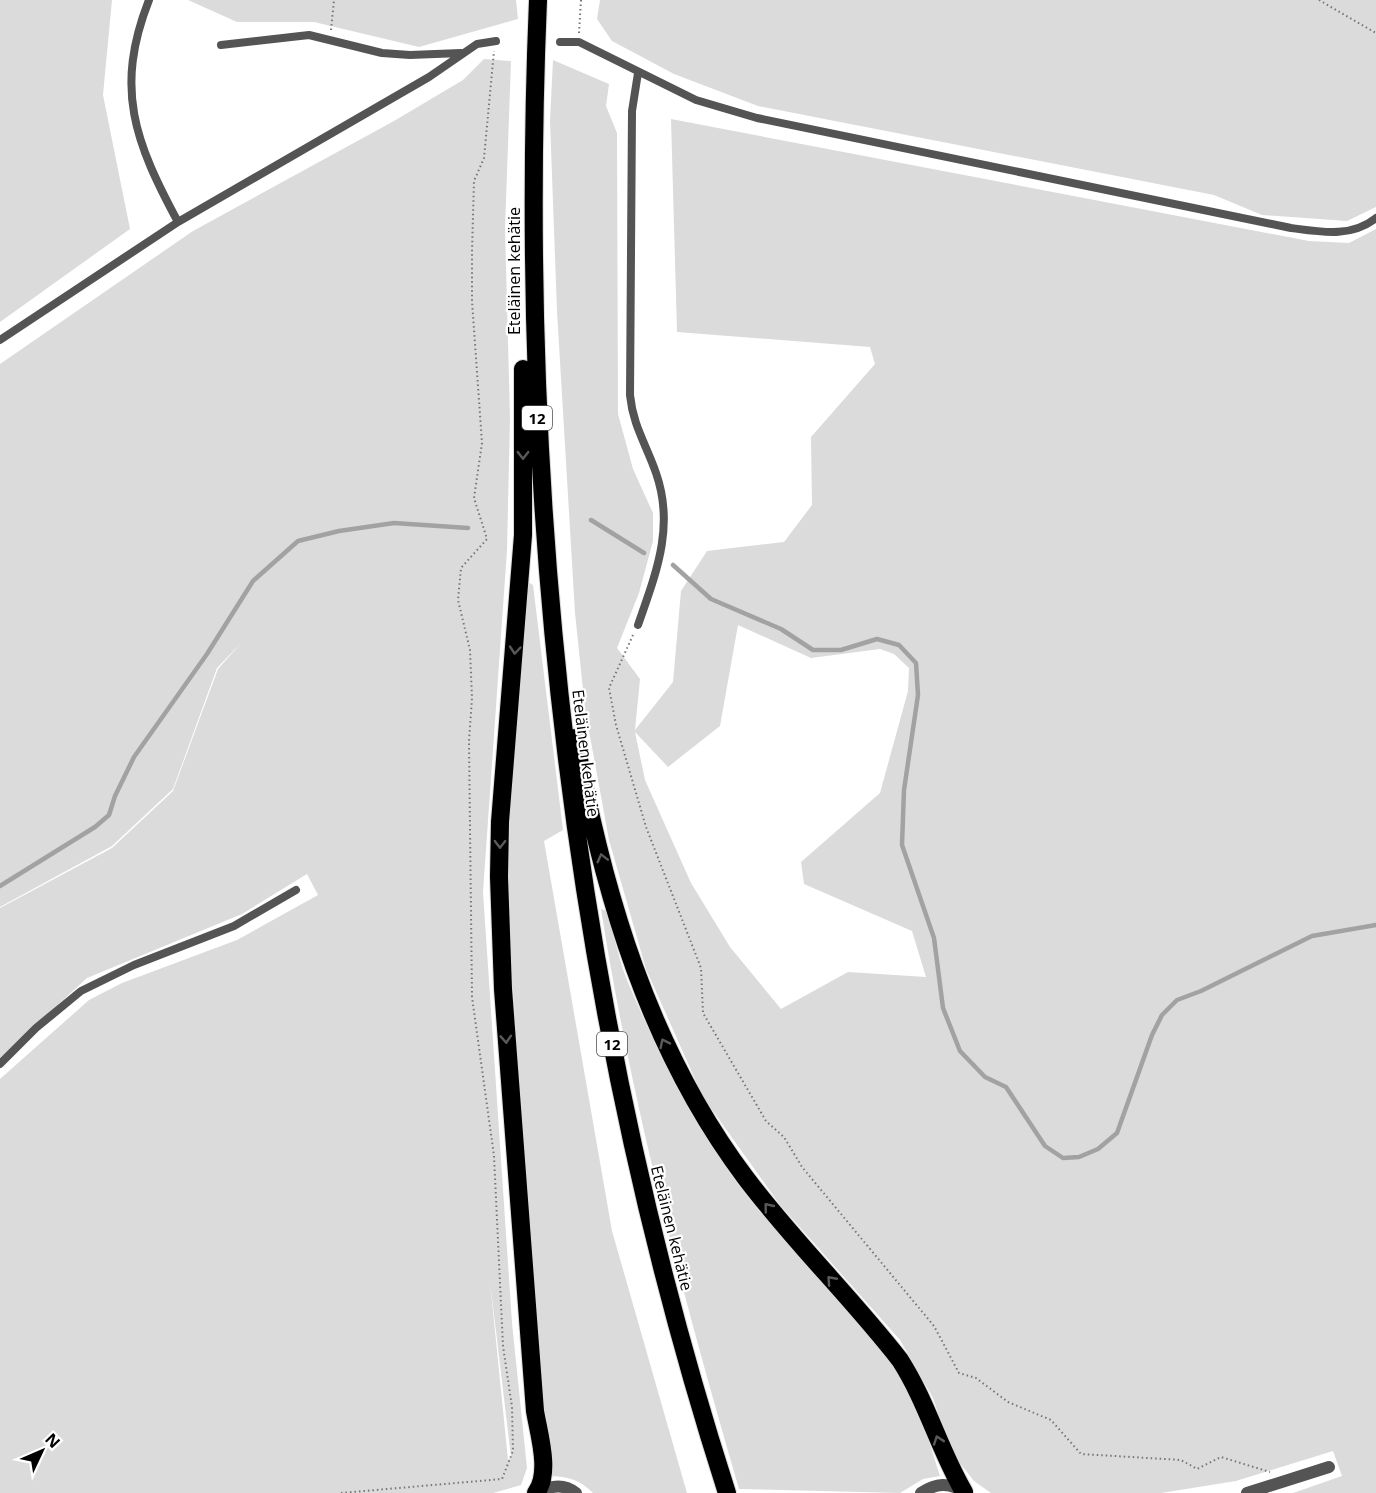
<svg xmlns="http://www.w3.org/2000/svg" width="1376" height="1493" font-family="'Open Sans',sans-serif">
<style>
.green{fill:#dbdbdb;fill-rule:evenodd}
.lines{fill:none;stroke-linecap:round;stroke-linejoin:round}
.stream{stroke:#a2a2a2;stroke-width:4.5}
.highway-casing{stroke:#dbdbdb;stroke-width:20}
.path{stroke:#767676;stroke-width:2;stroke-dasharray:1.5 3;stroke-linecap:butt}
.lane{stroke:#545454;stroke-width:8}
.street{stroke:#545454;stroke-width:12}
.highway{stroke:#000;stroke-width:18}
.oneway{stroke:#595959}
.labels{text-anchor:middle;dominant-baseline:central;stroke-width:4.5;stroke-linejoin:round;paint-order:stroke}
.shield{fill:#fff;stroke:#4c4c4c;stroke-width:1.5}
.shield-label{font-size:15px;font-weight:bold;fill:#000}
.street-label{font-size:16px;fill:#000;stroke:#fff}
</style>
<rect width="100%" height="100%" fill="#fff"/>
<!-- green -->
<path class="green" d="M0,0H112L103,95L130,229L0,322Z
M188,0H516L518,19L419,47L314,22H237Z
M600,0H1376V207L1347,221L1262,215L1214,195L758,106L674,74L612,41L597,19Z
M484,59L511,61L505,228L510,418L507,550L483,892L512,1323L527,1468L521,1485L493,1493H0V1079L89,1000L122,983L237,940L318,895L307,874L242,914L87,978L0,1058V908L112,848L173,791L218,669L242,642L217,668L173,789L112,846L0,907V364L193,231L394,121L463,80ZM490,1281L511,1457L508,1460Z
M553,60L609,84L606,106L617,133L618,414L633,469L653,513V541L639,593L617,648L640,679L635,730L673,682L681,591L707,551L784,542L812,505L811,437L875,364L870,347L677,332L671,119L1309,241L1349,243L1376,229V1493H1293L1342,1476L1333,1451L1236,1481L1161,1493H991L974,1481L952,1453L933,1398L900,1340L780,1205L703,1097L646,969L609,840L585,709L575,613L557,311L550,121ZM738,625L811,658L880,649L894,654L909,668L908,691L880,793L801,862L804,884L912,931L926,977L848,972L781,1009L730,947L691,883L645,780L635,732L668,767L720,726Z
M528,582L533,585L563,830L544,841L612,1231L687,1493H593C580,1480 570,1477 551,1476L543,1412L507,906L510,810Z
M601,909L607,911C614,933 618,958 627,980C656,1050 693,1123 738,1184C789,1253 859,1309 904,1382C921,1411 930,1445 940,1476L923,1479L900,1493L739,1489C683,1297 632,1106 601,909Z"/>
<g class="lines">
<!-- stream -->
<path class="stream" d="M591,520L644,553
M673,565L711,599L781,629L813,650H841L877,639L899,645L916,663L918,695L904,790L902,845L934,938L943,1008L960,1051L985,1077L1006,1087L1045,1146L1063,1158L1079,1157L1098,1149L1117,1133L1152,1035L1162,1015L1177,1000L1201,991L1312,936L1376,925
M0,886L95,827L109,815L115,796L134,757L207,654L253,581L298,541L339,531L394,523L468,528"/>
<defs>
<path id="highway" d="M538,0C517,504 572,1011 727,1493
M523,369V535L500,822L499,877L503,989L535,1411C539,1435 551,1473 536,1493
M575,738C603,893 649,1049 745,1177C793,1241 851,1297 900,1360C927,1402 939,1449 964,1492"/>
</defs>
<!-- highway casing -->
<use href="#highway" class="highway-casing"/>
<!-- path -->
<path class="path" d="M1319,0L1376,33
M331,30L334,0
M579,33L581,0
M633,635L609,688L616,725L646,827L701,968L703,1013L766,1121L784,1137L802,1167L934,1326L959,1373L976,1378L1008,1402L1051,1420L1081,1454L1181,1460L1197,1469L1221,1457L1270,1472
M341,1493L502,1479L513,1451L512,1407L503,1346L494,1156L472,997L469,741L472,698L470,650L458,600L461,568L487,539L474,498L482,443L472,301V252L474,181L484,158L494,51"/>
<!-- lane -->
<path class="lane" d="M149,0C114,89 135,142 178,222
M560,42H579L696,100L757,118L1291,228C1321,232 1351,238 1376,218
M221,45L309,35L382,53L410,55L461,53
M0,340L178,222L429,77L477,44L496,41
M638,625C656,573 675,527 656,473C646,444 633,426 630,395L632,111L638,73
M0,1064L36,1028L81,991L134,965L234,926L296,890"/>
<!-- street -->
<path class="street" d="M536,1493C549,1486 564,1483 576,1493
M921,1493C936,1483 949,1482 964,1492
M1247,1493L1329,1467"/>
<!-- highway -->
<use href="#highway" class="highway"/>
</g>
<!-- one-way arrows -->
<defs><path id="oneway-chevron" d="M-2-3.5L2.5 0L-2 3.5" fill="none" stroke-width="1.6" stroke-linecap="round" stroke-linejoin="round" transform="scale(1.5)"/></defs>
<g class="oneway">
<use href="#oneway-chevron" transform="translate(523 455) rotate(90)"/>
<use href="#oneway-chevron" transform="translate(515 650) rotate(95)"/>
<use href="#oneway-chevron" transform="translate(500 844) rotate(91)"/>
<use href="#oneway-chevron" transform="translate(602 858) rotate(-104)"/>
<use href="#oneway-chevron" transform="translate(506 1039) rotate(86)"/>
<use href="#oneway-chevron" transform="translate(664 1043) rotate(-116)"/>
<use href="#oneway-chevron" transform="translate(768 1207) rotate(-129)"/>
<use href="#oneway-chevron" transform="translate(831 1280) rotate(-132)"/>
<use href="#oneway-chevron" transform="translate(938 1440) rotate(-109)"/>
</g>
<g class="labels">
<!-- shield labels -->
<g class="shield">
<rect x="522" y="406" width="30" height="24" rx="4.5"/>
<rect x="597" y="1032" width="30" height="24" rx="4.5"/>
</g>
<g class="shield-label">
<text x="537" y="418">12</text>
<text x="612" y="1044">12</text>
</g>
<!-- street labels -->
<g class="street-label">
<text transform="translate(514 271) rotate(-90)">Eteläinen kehätie</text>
<text transform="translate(586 753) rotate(83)">Eteläinen kehätie</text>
<text transform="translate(672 1228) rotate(76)">Eteläinen kehätie</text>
</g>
</g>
<!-- north arrow -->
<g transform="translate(42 1451) rotate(46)" stroke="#ffffff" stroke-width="4.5" paint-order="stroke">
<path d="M0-4.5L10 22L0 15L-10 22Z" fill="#000000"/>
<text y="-9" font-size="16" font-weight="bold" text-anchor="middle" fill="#000000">N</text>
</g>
</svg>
